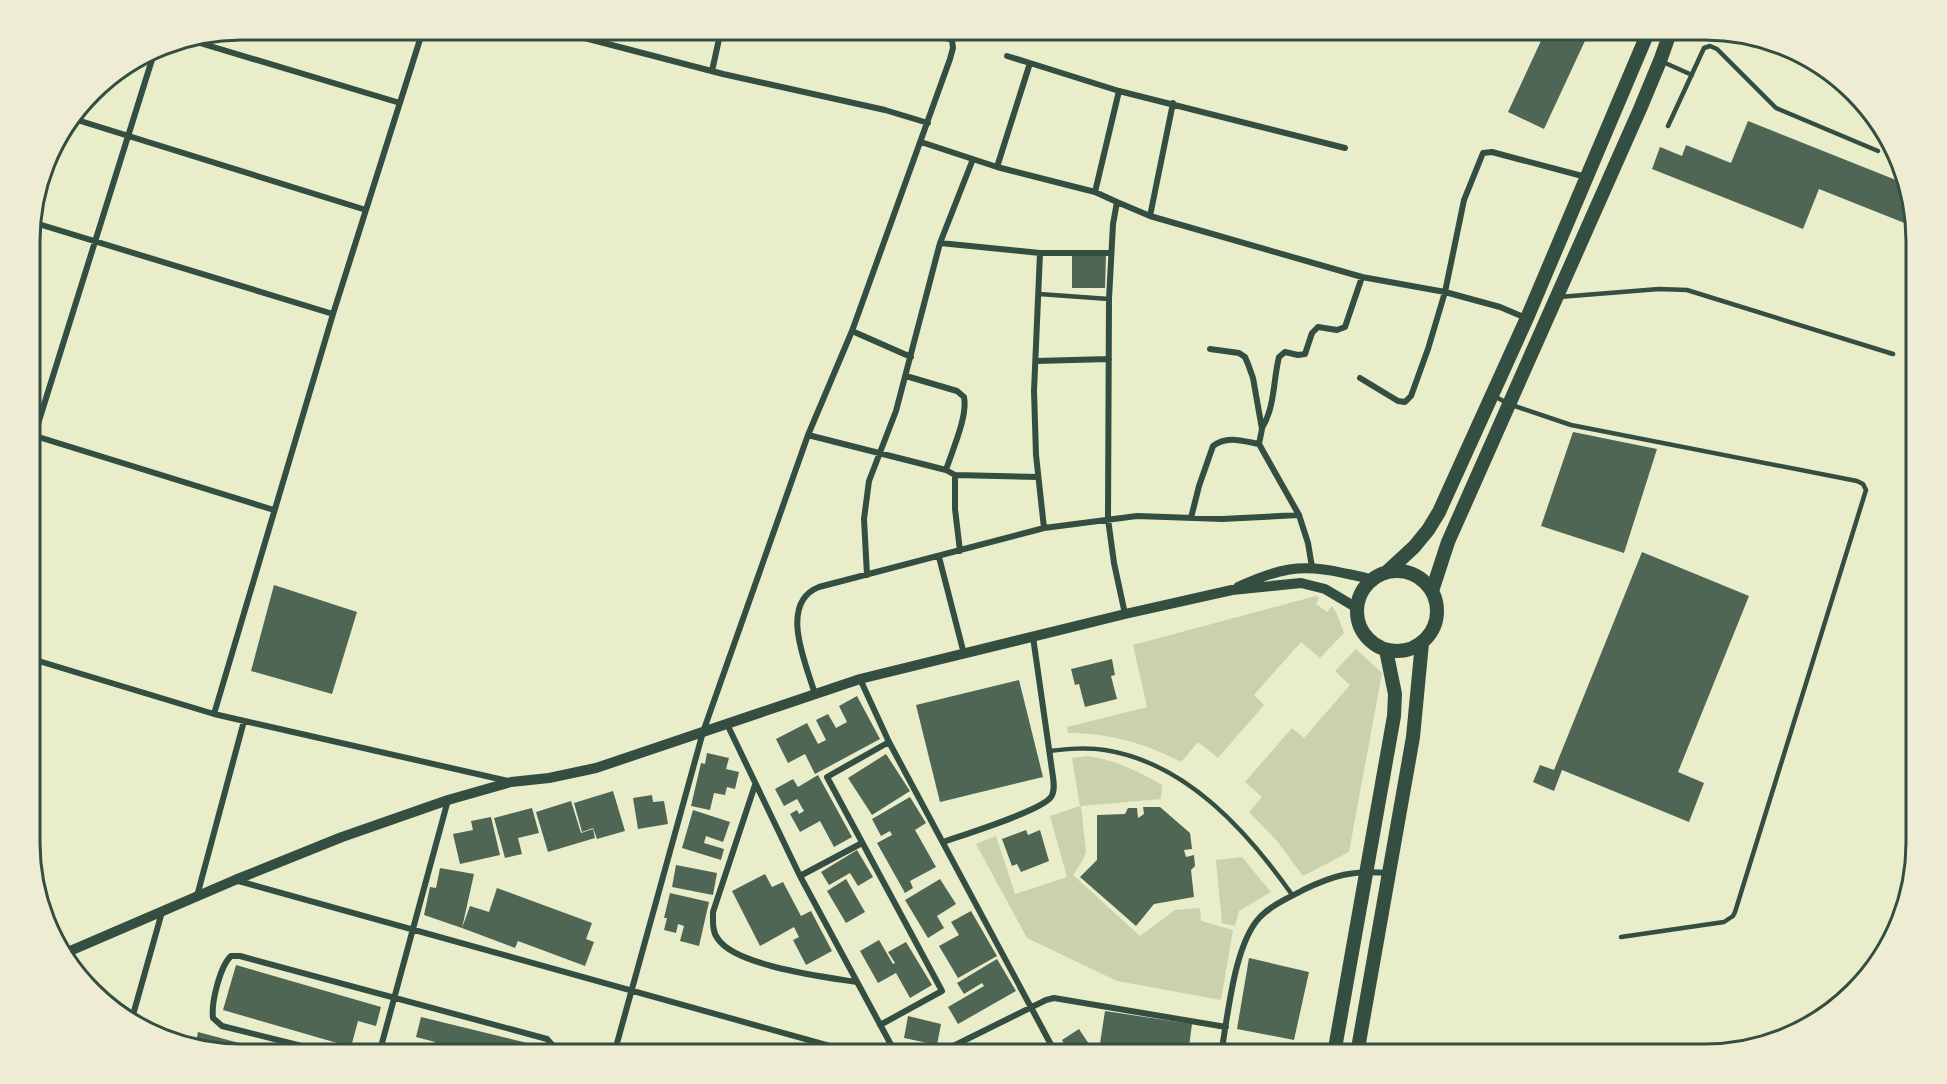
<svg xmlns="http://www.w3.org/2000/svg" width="1947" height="1084" font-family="Mulish,sans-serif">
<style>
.green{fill:#cad2ad}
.building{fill:#4f6655}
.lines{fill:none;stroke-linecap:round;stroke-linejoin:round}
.service{stroke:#344e41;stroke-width:4.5}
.minor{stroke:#344e41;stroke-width:6}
.tertiary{stroke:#344e41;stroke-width:10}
.primary{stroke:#344e41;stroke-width:14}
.rim{fill:none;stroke:#344e41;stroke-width:3}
</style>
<rect width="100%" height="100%" fill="#e9edc9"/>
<!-- green -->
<path class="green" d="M1316,596L1319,598L1316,604L1327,612L1332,606L1337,614L1344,633L1320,658L1301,642L1254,695L1264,705L1218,758L1198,742L1181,762C1145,743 1109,733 1068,733L1067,727L1147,707L1133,645Z
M1356,649L1382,673L1349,852L1303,876L1277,841L1249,812L1262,797L1245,782L1292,728L1304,738L1350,685L1335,671Z
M1088,756C1115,760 1138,771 1162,785L1161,799L1081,806L1086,852L1083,860L1073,875L1140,936L1175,910L1200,908L1201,921L1233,930L1221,1000L1117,981L1027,938L976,844L996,836L1015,894L1067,877L1050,816L1080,806L1072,758Z
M1242,857L1271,892L1239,911L1235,926L1222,923L1216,860Z"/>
<!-- building -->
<path class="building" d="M1546,30H1590L1544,129L1508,112Z
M1748,121L1901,182L1917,228L1819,189L1803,229L1652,169L1660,147L1682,156L1686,145L1731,163Z
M1072,254L1106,255L1105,288H1072Z
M1573,432L1657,449L1624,553L1541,526Z
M1642,552L1749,596L1678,772L1704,783L1689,822L1562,770L1554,791L1533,782L1540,765L1554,770Z
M274,585L357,612L332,694L251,671Z
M1112,659L1115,675L1111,676L1117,699L1085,707L1079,684L1075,685L1071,669Z
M1019,680L1043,777L940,802L916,705Z
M857,696L880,739L815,774L805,754L788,763L776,739L807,723L818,744L826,740L816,720L828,714L836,728L847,722L839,706Z
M707,753L729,758L726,769L739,772L735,789L727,787L725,795L714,793L710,810L691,806L701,763L705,764Z
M886,754L910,791L872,815L848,778Z
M818,775L852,837L834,847L820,821L800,832L790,814L797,810L799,814L804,811L797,799L784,806L775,789L793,779L798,787Z
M613,791L625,831L597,839L593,828L582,832L574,803Z
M652,795L653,802L664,801L668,824L638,829L633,798Z
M910,797L926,823L915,830L936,867L910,881L913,888L905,893L877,843L892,835L890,831L881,836L872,819Z
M571,801L581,833L593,829L595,838L548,852L536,812Z
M1143,807H1160L1190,833L1192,849L1184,850L1186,857L1194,855L1195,866L1191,870L1194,897L1154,904L1136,926L1080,877L1097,860V815L1125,814L1128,808H1137L1138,818L1144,814Z
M532,808L539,833L518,838L522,854L505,858L494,818Z
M693,810L730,822L723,842L706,836L704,843L724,849L721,860L682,848Z
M491,817L500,855L460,864L453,834L473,830L471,821Z
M1026,830L1028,835L1040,830L1049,861L1021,872L1017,864L1012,866L1002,839Z
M857,850L873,877L858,886L850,873L829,885L821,872Z
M676,865L717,873L713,895L672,887Z
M440,868L474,874L462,928L424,915L430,887L436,888Z
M765,874L772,887L783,882L801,916L811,911L832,951L806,965L793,940L799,937L794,927L760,946L732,891Z
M846,879L865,912L846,923L827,891Z
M940,879L956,904L937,916L944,928L928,938L905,900Z
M497,888L592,923L586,939L594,942L585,966L518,941L515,948L462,928L470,906L489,912Z
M670,893L709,902L699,946L680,941L684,926L678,924L676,933L664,930L667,918H664Z
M971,911L997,956L958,978L939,946L959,935L951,922Z
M879,940L893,964L895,963L888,952L906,942L932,985L910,998L896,973L878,983L860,951Z
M1249,958L1309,972L1294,1040L1237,1029Z
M997,959L1016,991L958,1024L948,1007L984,986L982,983L964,994L957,983Z
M236,965L381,1007L376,1026L358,1021L351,1047L223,1010Z
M1105,1011L1192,1024L1188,1054H1116L1099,1050Z
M908,1016L941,1024L937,1045L904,1038Z
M421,1017L548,1048L547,1054H432L435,1042L416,1037Z
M1079,1029L1091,1047L1081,1054H1070L1062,1040Z
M198,1032L276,1053V1054H241L196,1042Z"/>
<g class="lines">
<!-- service -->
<path class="service" d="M1663,62L1692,75
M1668,126L1704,48L1710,46L1717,49L1776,108L1878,151
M1039,294L1109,299
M1559,297L1659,289L1687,290L1893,354
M1494,396L1509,404L1571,425L1857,481L1863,484L1866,490L1735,912L1733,916L1724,922L1621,937
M1049,751C1067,749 1086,747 1105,750C1187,763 1248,832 1293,896"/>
<!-- minor -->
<path class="minor" d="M554,30L723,74L885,110L928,123
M190,40L400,103
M1030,63L1119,91L1345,148
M712,71L721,30
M74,119L366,210
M921,142L997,167L1095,192L1117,202L1113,224L1109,299L1108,519L1114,563L1125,614
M997,167L1030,63L1007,56
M1095,192L1119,91
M1117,202L1150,216L1362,277L1445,292L1500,307L1526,318
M1150,216L1173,103
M32,222L333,314
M940,243L1040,253H1111
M1040,253L1034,391L1036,455L1044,528
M852,331L911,357
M1210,349L1239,353L1245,357L1248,364L1253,378L1262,429L1259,444L1299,515L1308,543L1312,567
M1036,361L1109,359
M906,376L957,391L964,397C968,416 952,451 946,470
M1360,378L1398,401L1405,402L1411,396L1428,349L1445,292L1464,200L1483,153L1492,152L1586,177
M1262,428C1275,407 1273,381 1279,357L1285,352L1298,355L1305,354L1312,333L1318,327L1337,330L1345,327L1362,277
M32,435L274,510
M808,435L946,470L955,475L1038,477
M32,443L155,50
M955,475V509L960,551
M1191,518L1199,486L1213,446C1227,435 1243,441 1259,444
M939,557L964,654
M867,575L864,519L869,481L896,411L940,243L973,159
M32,659L214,714L508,781
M860,679L889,742L1056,1054
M815,694C806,664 778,603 819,587L1044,528L1137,516L1222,519L1299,515
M214,714L333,314L423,30
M727,724L800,876L896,1054
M755,785L713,912C713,921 712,932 718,939C736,966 825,977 856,982
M943,842C963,835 1041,811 1051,797C1056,790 1053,778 1052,770L1033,637
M800,876L862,843
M235,880C443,940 651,995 858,1054
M197,896L244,721
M131,1022L162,912
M880,1025L942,991L827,777L889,742
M334,1054L222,1026L213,1018C211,1003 220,966 231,956H240L547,1039L555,1048L553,1054
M379,1054L448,800
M614,1054L703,732L808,435L852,331L950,59L953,48L952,40L919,30
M937,1054L1046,1000L1054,998L1226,1027
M1221,1054C1228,1016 1234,944 1260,917C1271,905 1289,898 1303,890C1334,875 1353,870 1388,873
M1547,1054L1566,1052L1589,1054"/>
<!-- tertiary -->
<path class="tertiary" d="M1238,587C1277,569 1301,563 1343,573C1352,575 1362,576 1371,580
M63,954L235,880L342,837L448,800L511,782L549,778L596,768L860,679L1125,614L1232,590L1301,583L1325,589L1357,608"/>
<!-- primary -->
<path class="primary" d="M1357 611a40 40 0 1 1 80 0a40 40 0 1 1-80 0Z
M1388,571L1414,547L1428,530L1439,512L1527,318L1649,30
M1432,591L1448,542L1640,109L1660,61L1671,30
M1334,1054L1394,716L1395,694L1386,650
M1357,1054L1413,737L1422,643"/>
</g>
<!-- crop -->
<path d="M0 0H1947V1084H0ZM241 40H1705A201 201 0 0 1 1906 241V843A201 201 0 0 1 1705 1044H241A201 201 0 0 1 40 843V241A201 201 0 0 1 241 40Z" fill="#eeecd3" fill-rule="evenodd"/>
<path class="rim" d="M241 40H1705A201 201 0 0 1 1906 241V843A201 201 0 0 1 1705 1044H241A201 201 0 0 1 40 843V241A201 201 0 0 1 241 40Z"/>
</svg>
